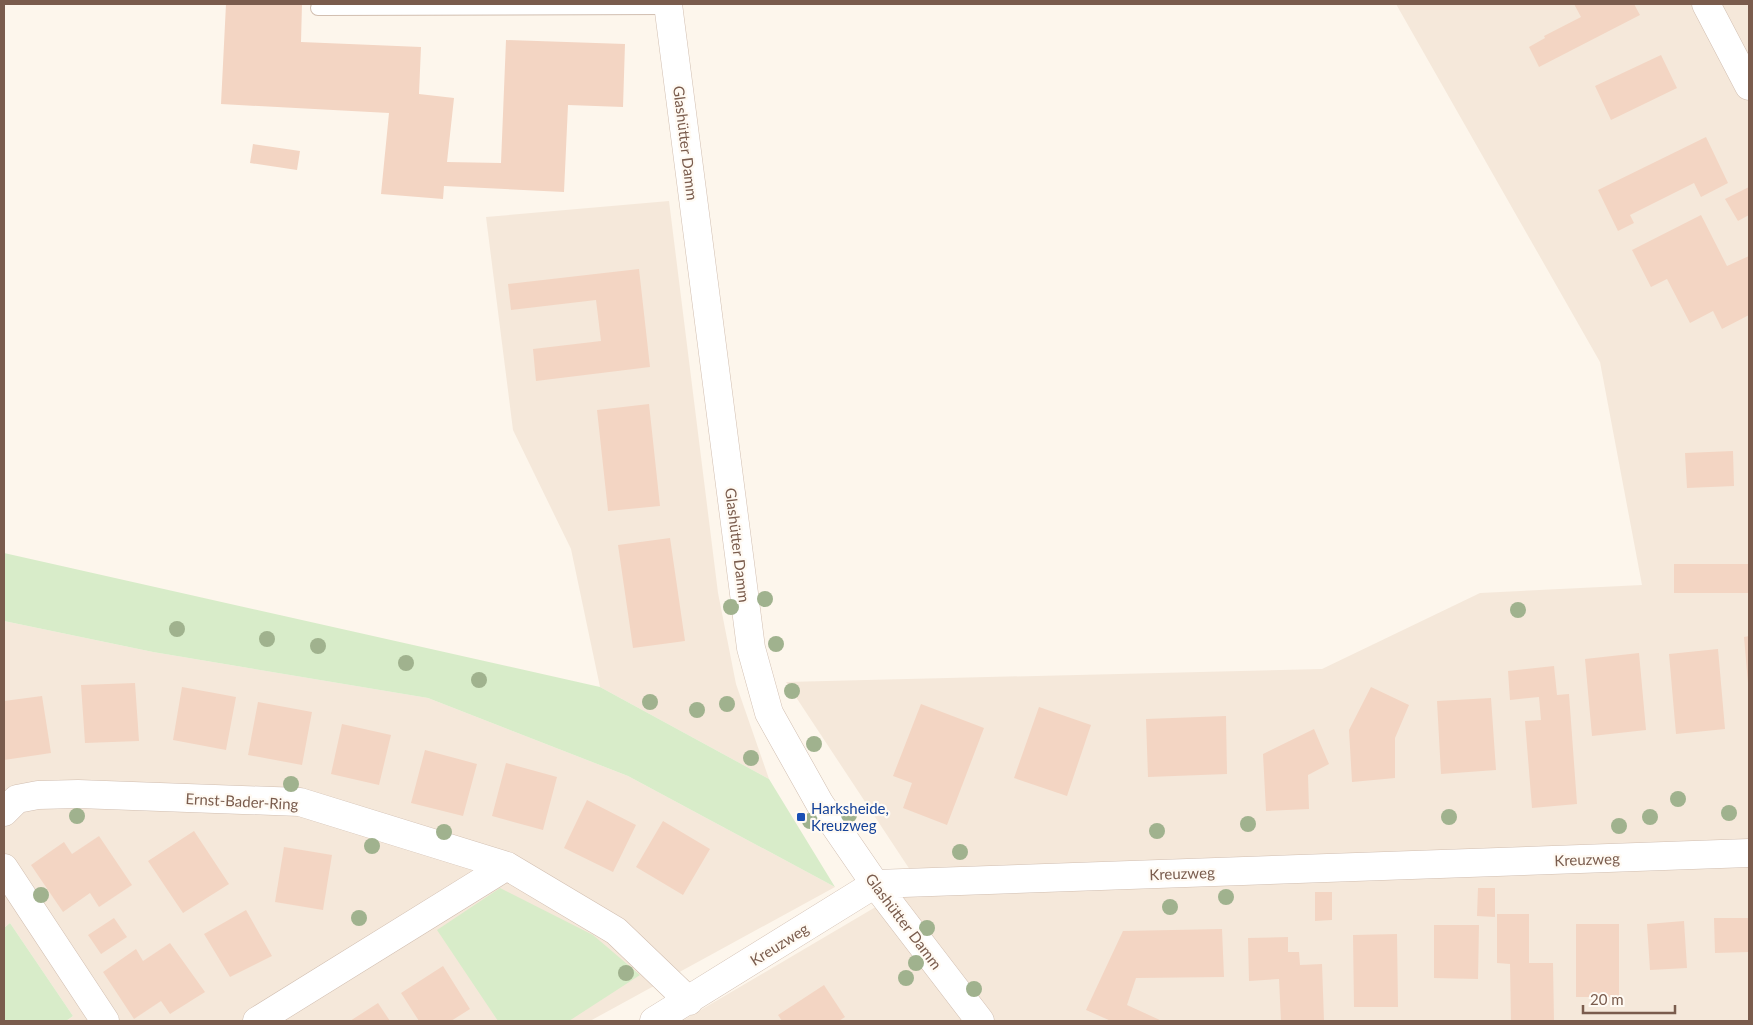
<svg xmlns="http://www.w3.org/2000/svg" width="1753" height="1025" font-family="Lato,sans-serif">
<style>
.residential{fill:#f5e8da}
.green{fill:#d8ecc9}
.building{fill:#f3d5c3}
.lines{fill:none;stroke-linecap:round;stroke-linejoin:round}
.lane-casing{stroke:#d1beb0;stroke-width:16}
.street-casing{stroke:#d1beb0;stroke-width:29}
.lane{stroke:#fff;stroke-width:14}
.street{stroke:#fff;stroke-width:28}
.tree{fill:#a0b28e}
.transit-dot{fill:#1a4fb4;stroke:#fffaf3;stroke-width:2}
.labels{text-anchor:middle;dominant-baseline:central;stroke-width:4.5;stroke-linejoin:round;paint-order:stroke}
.street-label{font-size:15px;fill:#7a5c4d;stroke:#fffaf3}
.transit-label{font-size:15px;fill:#164399;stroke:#fffaf3;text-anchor:start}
</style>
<rect width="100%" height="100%" fill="#fdf6ec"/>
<!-- residential -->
<path class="residential" d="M1396,4H1749V1021H682L918,882L786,682L1322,669L1480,593L1642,585L1600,362Z
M669,201L718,593L736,684L769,779L600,687L571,549L513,430L486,217Z
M4,621L153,652L428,698L628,776L835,887L590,1021H66L73,1016L10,923L4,928Z"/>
<!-- green -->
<path class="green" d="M4,553L600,687L769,779L835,887L628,776L428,698L153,652L4,621Z
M500,888L593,935L640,975L569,1021H498L437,930Z
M10,923L73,1016L66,1021H4V928Z"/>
<!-- building -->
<path class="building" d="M226,4H302L301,42L421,47L419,94L454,98L447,162L501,163L506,40L625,44L623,107L568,105L564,192L444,186L443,199L381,194L389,113L221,104Z
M1574,4H1634L1640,15L1539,67L1529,47L1545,38L1544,36L1581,17Z
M1661,55L1677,88L1611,120L1595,86Z
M1706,137L1728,183L1701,197L1694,183L1630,215L1634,223L1618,231L1598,190Z
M253,144L300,151L297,170L250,163Z
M1749,187V215L1738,221L1725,199Z
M1701,215L1727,266L1749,256V315L1722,329L1713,311L1690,323L1667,279L1651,287L1632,250Z
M639,269L650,367L536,381L533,349L601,341L596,300L511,310L508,284Z
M649,404L660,506L608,511L597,410Z
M1733,451L1734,486L1687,488L1685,453Z
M670,538L685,641L633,648L618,545Z
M1674,564H1749V593H1674Z
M1749,636V683H1748L1744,637Z
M1718,649L1725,729L1676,734L1669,654Z
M1639,653L1646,730L1592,736L1585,659Z
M1554,666L1557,695L1569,694L1577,804L1532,808L1525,721L1541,720L1539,697L1510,700L1508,671Z
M135,683L139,741L85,743L81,685Z
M182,687L236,697L226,750L173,740Z
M1371,687L1409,705L1395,738V778L1352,782L1349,730Z
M42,696L51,753L4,760V701Z
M1491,698L1496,770L1441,774L1437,701Z
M258,702L312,712L302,765L248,755Z
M921,704L984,728L947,825L903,808L912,783L893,776Z
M1039,707L1091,725L1067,796L1014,778Z
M1226,716L1227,774L1148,777L1146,719Z
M342,724L391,735L379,785L331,774Z
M1314,729L1329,764L1308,775L1309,809L1266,811L1263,754Z
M425,750L477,764L463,816L411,803Z
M506,763L557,777L543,830L492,816Z
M587,800L636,825L613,872L564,848Z
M663,821L710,849L683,895L636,867Z
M194,831L229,884L183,913L148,861Z
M99,836L132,885L99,907L90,893L63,912L31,865L64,842L72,854Z
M284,847L332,855L323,910L275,902Z
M1478,888H1495V917L1477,916Z
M1315,892H1332V920L1315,921Z
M246,910L272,956L230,977L204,934Z
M1497,914H1529V963H1553L1554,1021H1511L1510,964L1497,963Z
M114,918L127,937L101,954L88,935Z
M1714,918H1749V952L1715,953Z
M1684,921L1687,968L1650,970L1647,924Z
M1576,924H1619V997H1576Z
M1434,925H1479L1478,979L1434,978Z
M1222,929L1224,977L1136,978L1127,1005L1162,1021H1111L1086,1010L1123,931Z
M1397,934L1398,1007H1354L1353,935Z
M1288,937V952H1299L1300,965L1322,964L1324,1021H1281L1279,979L1249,981L1248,938Z
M170,943L205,992L170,1014L161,1001L134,1019L103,972L136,949L143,961Z
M443,966L470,1009L451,1021H419L401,993Z
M824,985L845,1017L839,1021H782L778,1015Z
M378,1003L390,1021H350Z"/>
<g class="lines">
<defs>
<path id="lane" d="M318,8L668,7"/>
<path id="street" d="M668,4L751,648L769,713L820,804L875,884L980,1021
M1706,4L1749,86
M4,812L17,799L38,795L78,794L300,802L507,866L616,931L689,1001
M4,868L105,1021
M257,1021L507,866
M654,1021L875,884L1749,853"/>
</defs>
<!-- lane casing -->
<use href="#lane" class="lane-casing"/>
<!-- street casing -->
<use href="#street" class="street-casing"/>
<!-- lane -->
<use href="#lane" class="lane"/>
<!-- street -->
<use href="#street" class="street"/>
</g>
<!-- trees -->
<g class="tree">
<circle cx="765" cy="599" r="8"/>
<circle cx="731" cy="607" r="8"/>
<circle cx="1518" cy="610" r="8"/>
<circle cx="177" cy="629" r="8"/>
<circle cx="267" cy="639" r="8"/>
<circle cx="776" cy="644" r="8"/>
<circle cx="318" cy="646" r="8"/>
<circle cx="406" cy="663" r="8"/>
<circle cx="479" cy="680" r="8"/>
<circle cx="792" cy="691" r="8"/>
<circle cx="650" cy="702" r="8"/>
<circle cx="727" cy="704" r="8"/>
<circle cx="697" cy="710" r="8"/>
<circle cx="814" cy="744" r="8"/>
<circle cx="751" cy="758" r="8"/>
<circle cx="291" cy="784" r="8"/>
<circle cx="1678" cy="799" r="8"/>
<circle cx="1729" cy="813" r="8"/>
<circle cx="849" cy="815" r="8"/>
<circle cx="77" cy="816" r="8"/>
<circle cx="1449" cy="817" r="8"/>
<circle cx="1650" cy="817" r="8"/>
<circle cx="810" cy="821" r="8"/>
<circle cx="1248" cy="824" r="8"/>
<circle cx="1619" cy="826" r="8"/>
<circle cx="1157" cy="831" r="8"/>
<circle cx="444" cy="832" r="8"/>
<circle cx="372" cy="846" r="8"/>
<circle cx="960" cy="852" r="8"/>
<circle cx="41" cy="895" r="8"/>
<circle cx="1226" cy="897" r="8"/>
<circle cx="1170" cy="907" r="8"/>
<circle cx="359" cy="918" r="8"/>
<circle cx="927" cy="928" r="8"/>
<circle cx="916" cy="963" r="8"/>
<circle cx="626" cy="973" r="8"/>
<circle cx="906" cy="978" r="8"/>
<circle cx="974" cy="989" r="8"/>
</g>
<!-- markers -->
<rect class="transit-dot" x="796" y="812" width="10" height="10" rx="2.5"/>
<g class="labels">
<!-- street labels -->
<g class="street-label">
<text transform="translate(686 143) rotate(83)">Glashütter Damm</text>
<text transform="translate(738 545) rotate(83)">Glashütter Damm</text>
<text transform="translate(242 801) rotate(3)">Ernst-Bader-Ring</text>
<text transform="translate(1587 859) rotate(-2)">Kreuzweg</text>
<text transform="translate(1182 873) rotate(-2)">Kreuzweg</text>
<text transform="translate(904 921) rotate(53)">Glashütter Damm</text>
<text transform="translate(779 944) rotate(-32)">Kreuzweg</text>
</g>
<!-- transit labels -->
<g class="transit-label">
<text x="811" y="808">Harksheide,<tspan x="811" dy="17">Kreuzweg</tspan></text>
</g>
</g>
<!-- border -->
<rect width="1753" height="1025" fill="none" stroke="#7a5c4d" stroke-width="10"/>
<!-- scale -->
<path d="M1583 1005v8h92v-8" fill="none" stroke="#7a5c4d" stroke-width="2.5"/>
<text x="1590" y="1005" font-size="15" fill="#7a5c4d" stroke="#fffaf3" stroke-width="4" paint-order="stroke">20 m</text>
</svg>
